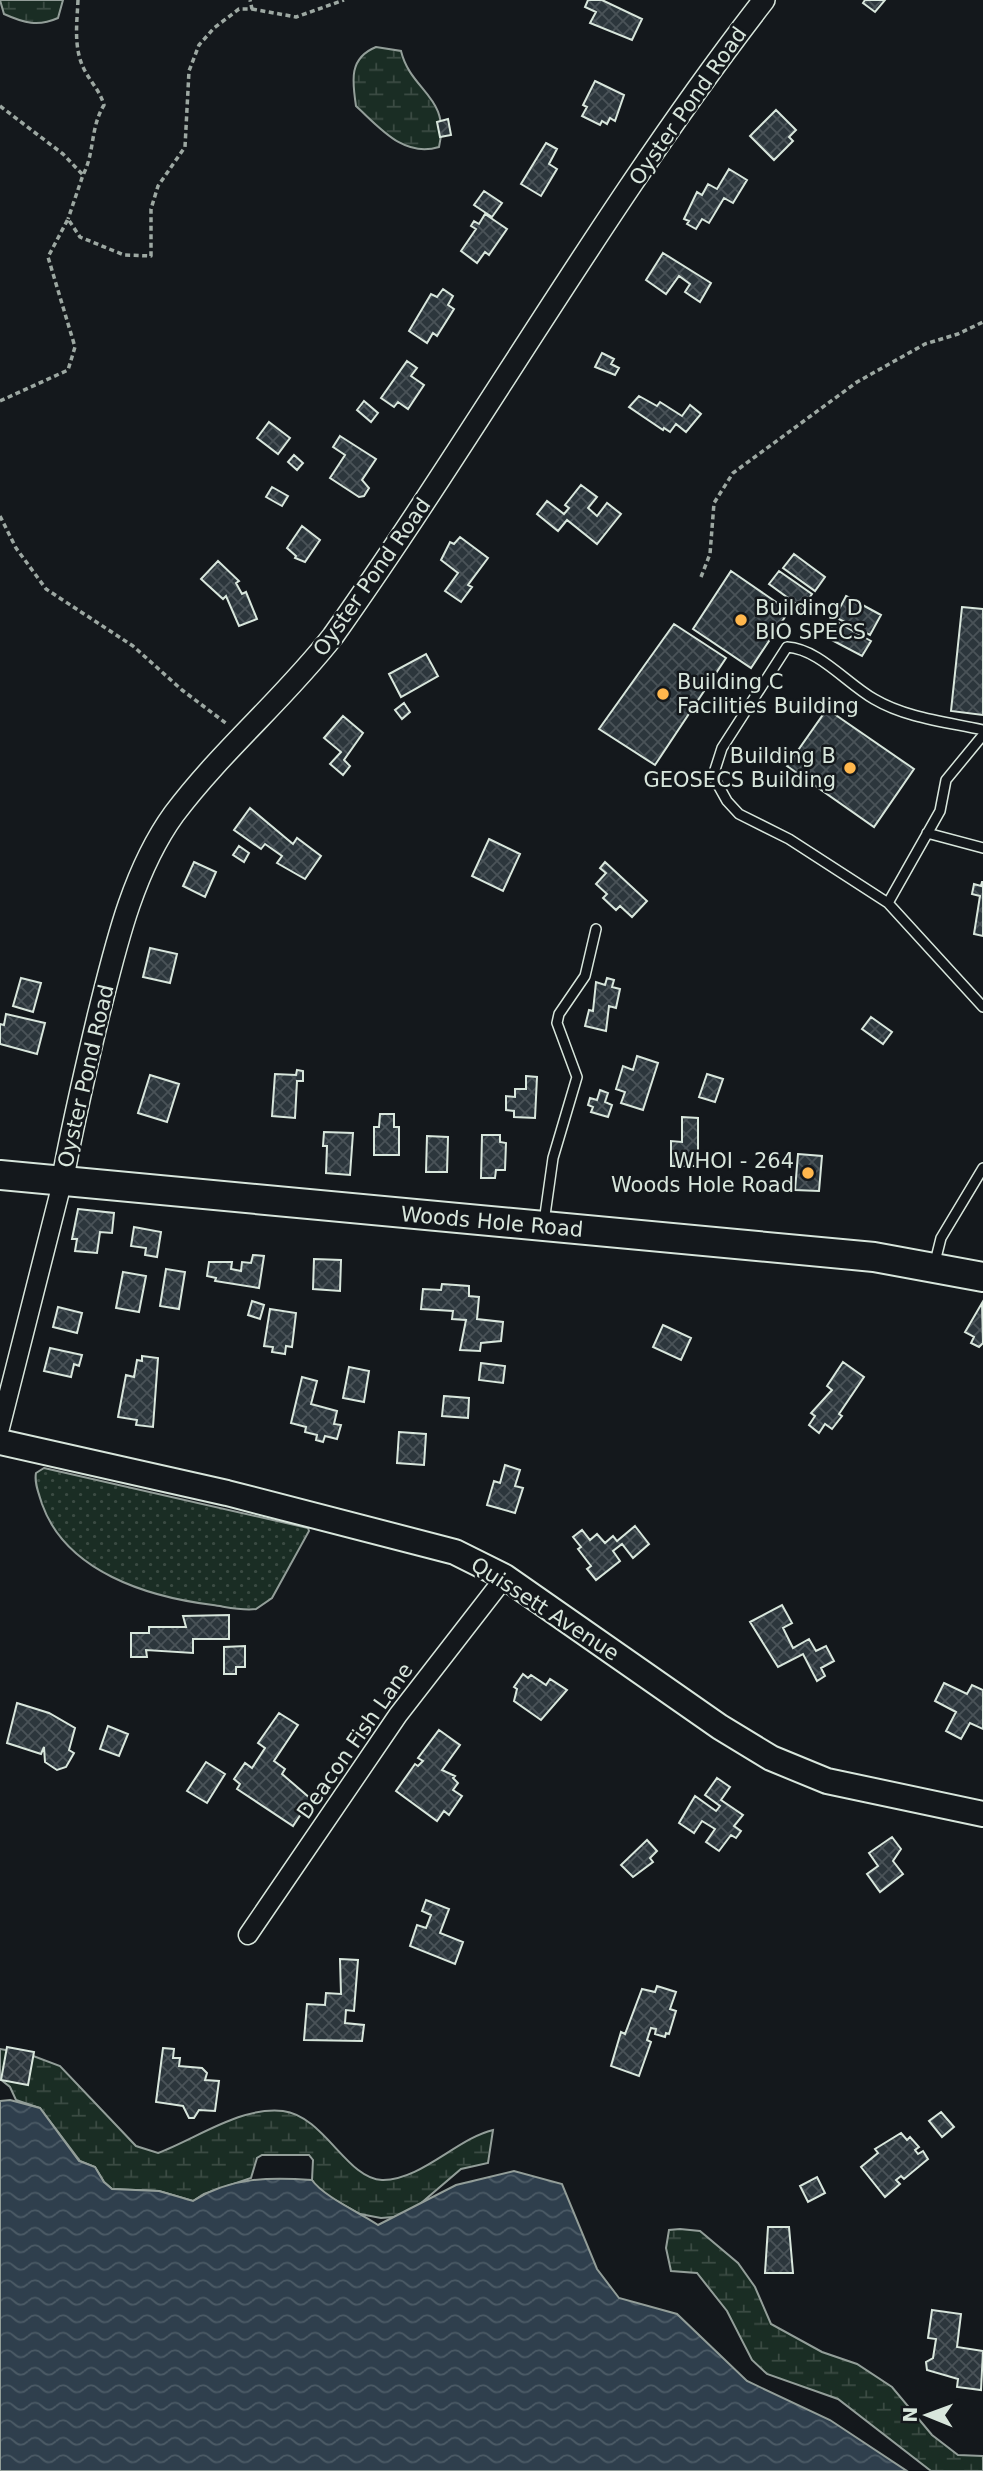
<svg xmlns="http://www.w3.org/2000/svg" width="983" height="2471" font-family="'DejaVu Sans',sans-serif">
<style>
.grass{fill:url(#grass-dots);stroke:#939e99;stroke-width:2}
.wetland{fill:url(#wetland-marsh);stroke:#939e99;stroke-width:2}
.water{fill:url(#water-waves);stroke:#939e99;stroke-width:2}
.building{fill:url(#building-cross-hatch);stroke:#d8e6dc;stroke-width:2}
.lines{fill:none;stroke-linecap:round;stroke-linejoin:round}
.service-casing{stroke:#d8e6dc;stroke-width:12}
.minor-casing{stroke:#d8e6dc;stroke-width:21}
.tertiary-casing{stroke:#d8e6dc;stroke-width:24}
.secondary-casing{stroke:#d8e6dc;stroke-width:28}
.trunk-casing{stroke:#d8e6dc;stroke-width:32}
.path{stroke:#9da8a2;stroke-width:3.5;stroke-dasharray:5 3.5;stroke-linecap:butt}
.service{stroke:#14181c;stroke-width:9}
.minor{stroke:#14181c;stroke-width:18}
.tertiary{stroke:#14181c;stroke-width:21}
.secondary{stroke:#14181c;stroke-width:24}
.trunk{stroke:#14181c;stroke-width:28}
.poi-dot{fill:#ffb74d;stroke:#14181c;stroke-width:2.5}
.labels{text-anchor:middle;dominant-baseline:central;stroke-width:5;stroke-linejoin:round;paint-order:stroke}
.street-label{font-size:21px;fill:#d8e6dc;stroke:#14181c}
.poi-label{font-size:21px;fill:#d8e6dc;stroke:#14181c;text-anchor:start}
</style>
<defs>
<pattern id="grass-dots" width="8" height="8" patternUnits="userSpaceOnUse" patternTransform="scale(1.75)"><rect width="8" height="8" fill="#1a2d24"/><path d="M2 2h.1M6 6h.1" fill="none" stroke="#3b4b43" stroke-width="1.8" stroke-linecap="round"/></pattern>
<pattern id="wetland-marsh" width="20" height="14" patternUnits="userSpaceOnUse" patternTransform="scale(1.75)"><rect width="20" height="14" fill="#1a2d24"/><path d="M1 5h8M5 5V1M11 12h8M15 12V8" fill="none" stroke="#3b4b43"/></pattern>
<pattern id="water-waves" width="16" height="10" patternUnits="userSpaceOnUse" patternTransform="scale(1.75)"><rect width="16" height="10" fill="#2f3f4d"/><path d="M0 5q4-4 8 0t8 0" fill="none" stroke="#4c5b66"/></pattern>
<pattern id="building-cross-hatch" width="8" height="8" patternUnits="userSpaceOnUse" patternTransform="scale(1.75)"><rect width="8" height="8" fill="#2c363c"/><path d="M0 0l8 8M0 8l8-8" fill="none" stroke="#4a5358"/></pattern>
</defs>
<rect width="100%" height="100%" fill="#14181c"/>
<!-- grass -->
<path class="grass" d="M44,1468L308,1528L309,1531L272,1598L256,1609C242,1611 227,1607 213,1605C148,1597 66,1572 42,1504C39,1494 34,1483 36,1473Z"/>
<!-- wetland -->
<path class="wetland" d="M0,0H63L58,18C38,27 24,23 4,14Z
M376,47L401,51C411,92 451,96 439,147C404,158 380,128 356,106C352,80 349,58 376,47Z
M0,2049L28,2054L60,2066L136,2146L158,2153C196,2139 241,2106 283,2111C324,2116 347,2179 382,2180C420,2181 458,2138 493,2130L488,2163L461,2169L406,2216L381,2218L360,2214L319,2191L312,2180L313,2160L309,2155H262L257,2158L251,2178L204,2194L193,2201L159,2191L112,2189L104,2182L95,2167L80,2161L40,2108L16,2100L10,2087L0,2079Z
M680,2229L700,2231L738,2263L755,2287L771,2324L822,2352L857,2364L892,2387L932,2435L958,2455L983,2456V2471H931L838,2399L767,2374L752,2360L727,2311L697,2273L671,2271L666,2248L669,2230Z"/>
<!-- water -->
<path class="water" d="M10,2100L40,2108L79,2161L95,2167L104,2182L112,2189L159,2191L193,2201C230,2177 270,2177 312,2180C323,2196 360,2213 378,2225L456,2185L514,2171L562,2184L597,2269L619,2298L677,2314L747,2381L830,2420L907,2471H0V2101Z"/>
<!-- building -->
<path class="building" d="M588,0H602L642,19L632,40L590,23L596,12L585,7Z
M865,0H885L875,12L863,3Z
M595,81L624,95L615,121L610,118L607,124L602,121L600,125L582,116L587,107L583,105Z
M776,110L796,130L789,137L793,141L774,160L750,136Z
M448,119L451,135L440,137L437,122Z
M546,143L557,149L549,164L557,169L541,196L521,184Z
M729,169L747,180L733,203L724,198L709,223L702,219L696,229L687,224L689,221L684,219L697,192L702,195L708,184L717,189Z
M484,191L502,203L492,217L474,205Z
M485,214L507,229L489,255L485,252L477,263L461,251L476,229L471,226L474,221L479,224Z
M663,253L711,283L700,302L685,292L690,284L679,276L666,294L646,280Z
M443,289L453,296L448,305L454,309L437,336L433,333L427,343L409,331L431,294L437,297Z
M602,353L614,359L611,364L619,368L615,375L595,367Z
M407,361L417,368L411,376L424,385L408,409L398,402L394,407L381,398Z
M639,396L657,406L660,402L682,416L690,405L701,414L686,432L676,424L670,432L664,428L663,430L629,407Z
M364,401L378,413L371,422L357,410Z
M269,422L290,438L278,454L257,438Z
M340,436L376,459L362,480L369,488L364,496L359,497L330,478L345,455L333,447Z
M294,455L303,463L297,470L288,462Z
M581,485L597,497L588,508L597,516L607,503L621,514L597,544L567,520L558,531L537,514L547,501L564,514L569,508L565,505Z
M272,487L288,496L282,506L266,497Z
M302,526L320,540L305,562L295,558L296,556L287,548Z
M460,537L488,558L468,585L472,587L461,602L445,591L458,573L441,560L450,542L454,544Z
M794,554L825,577L815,591L783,568Z
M218,561L239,581L236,583L242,594L246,592L257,619L239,626L226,596L223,599L201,579Z
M731,571L789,611L751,668L693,629Z
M779,571L812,594L802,608L769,584Z
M846,596L881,615L870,635L835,617Z
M962,607L983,609V715L951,711Z
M835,621L871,641L862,656L826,637Z
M674,624L726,658L655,765L599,729Z
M426,654L438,676L401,697L389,674Z
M404,703L410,712L402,719L395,710Z
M827,709L914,769L874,827L787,766Z
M343,716L363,733L344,760L350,766L343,775L330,764L341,752L324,738Z
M250,808L293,844L297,838L321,856L305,879L277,863L282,856L265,844L261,849L234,830Z
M489,839L520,854L503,891L472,876Z
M239,846L249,853L244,862L233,855Z
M194,862L216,872L205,897L183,886Z
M605,862L647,901L632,917L620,906L616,910L603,898L607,894L596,884L606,873L600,868Z
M982,882H983V936L974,934L980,896L972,894L974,884L981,886Z
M150,948L177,954L170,983L143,977Z
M21,978L41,983L33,1012L13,1006Z
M607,978L614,980L612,987L620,989L616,1008L609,1006L606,1031L585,1026L589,1010L593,1011L596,982L605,985Z
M6,1014L45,1023L37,1054L0,1044V1024L4,1025Z
M871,1017L892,1032L883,1044L862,1029Z
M637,1056L658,1063L643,1110L621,1103L625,1092L616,1089L623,1066L633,1070Z
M297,1070L303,1071V1081H297L295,1118L272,1116L275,1074L296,1075Z
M707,1074L723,1079L715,1102L699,1097Z
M150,1075L179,1084L167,1122L138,1113Z
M526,1076L537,1077L535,1118L514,1117V1111L506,1110V1096L515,1097V1089H526Z
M600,1090L608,1093L605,1102L612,1105L608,1117L591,1112L593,1107L588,1105L590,1098L597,1100Z
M380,1114H394V1127H399V1155H374V1127H379Z
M682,1117L698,1118V1166H671V1141L682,1142Z
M324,1132L353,1133L350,1175L326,1173L327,1146H323Z
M482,1135H500V1142L506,1143L505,1170H496L495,1178H481Z
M427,1136L448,1137L447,1172H426Z
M798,1154L822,1156L819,1191L795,1190Z
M78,1209L114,1213L112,1233L100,1232L97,1253L75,1251L77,1239H72Z
M134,1227L161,1232L157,1257L145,1255L146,1248L131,1246Z
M253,1255L264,1256L259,1288L215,1281L216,1278L207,1276L209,1262H232L231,1269L241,1271L242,1262L251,1263Z
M314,1259L341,1260L340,1291L313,1289Z
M166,1269L185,1272L179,1309L160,1306Z
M123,1272L146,1276L139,1312L116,1308Z
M442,1284L469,1286V1296L479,1297L477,1319L503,1322L501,1341L481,1343L480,1351L460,1350L466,1320L452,1319L453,1311L421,1309L423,1289L441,1290Z
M252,1301L264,1305L260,1319L248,1315Z
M982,1303L983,1343L979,1347L971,1343L974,1337L965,1332Z
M58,1307L82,1313L77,1333L53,1327Z
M270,1309L296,1313L292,1347L286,1346L285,1354L272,1352L273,1347L264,1346Z
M663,1325L691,1338L681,1360L653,1347Z
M50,1348L82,1355L79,1366L74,1364L71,1377L44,1371Z
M142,1356L158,1358L153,1427L136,1425L137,1420L118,1417L126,1375L134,1377L137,1360L142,1361Z
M843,1362L864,1377L839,1414L842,1416L832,1429L825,1424L819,1433L809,1425L815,1416L811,1413L832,1390L827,1386Z
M481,1363L505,1366L503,1383L479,1380Z
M349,1367L369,1371L364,1402L343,1398Z
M302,1377L317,1381L311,1404L337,1411L334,1424L341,1425L337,1439L325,1436L323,1442L316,1440L317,1435L305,1432L306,1427L291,1423Z
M444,1396L469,1398L468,1418L442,1416Z
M399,1432L426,1434L424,1465L397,1463Z
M505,1465L520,1470L515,1486L523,1488L515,1513L487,1505L494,1481L500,1483Z
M635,1526L649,1544L633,1558L622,1544L613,1551L620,1561L596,1580L587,1569L591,1566L578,1549L581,1547L573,1537L582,1530L590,1540L597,1534L605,1543L613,1536L617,1541Z
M782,1605L792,1623L783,1628L793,1648L809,1639L816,1651L826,1646L834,1661L821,1668L825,1676L817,1681L803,1654L778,1667L750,1622Z
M229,1615V1639H193V1653L146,1650L147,1657H131V1633H149V1627H186L183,1616Z
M245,1646V1667H236V1674H224V1647Z
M523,1674L528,1678L531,1675L546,1685L550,1679L567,1690L541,1720L514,1701L517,1689L514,1687Z
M944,1683L967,1694L972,1685L983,1690V1729L970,1723L961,1739L946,1731L956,1712L935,1701Z
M17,1703L49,1713L75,1728L69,1750L74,1753L66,1767L57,1770L45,1762L44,1747L41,1754L7,1743Z
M279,1713L298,1725L274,1761L285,1769L282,1774L311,1799L293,1826L237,1789L240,1784L234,1779L245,1763L252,1768L265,1748L258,1743Z
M108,1726L128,1734L119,1756L100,1749Z
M439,1730L460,1745L442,1770L455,1776L453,1778L458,1783L453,1790L462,1796L449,1815L444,1811L437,1821L396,1791L415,1764L418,1766L423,1761L418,1758Z
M206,1762L225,1774L207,1803L187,1791Z
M717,1778L730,1787L721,1800L743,1815L734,1826L741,1831L736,1838L731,1835L719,1851L706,1842L715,1829L702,1821L694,1833L679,1823L695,1796L716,1811L720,1806L705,1795Z
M892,1837L901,1849L893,1861L903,1874L880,1892L867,1874L878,1866L869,1853Z
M647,1840L657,1851L650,1858L653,1862L633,1877L621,1865Z
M426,1900L449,1909L440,1933L463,1942L455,1964L410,1946L417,1925L426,1928L431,1915L422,1911Z
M340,1959L358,1960L354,2011L346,2010L345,2023L364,2025L362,2041L304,2040L307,2004L325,2005L326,1993L341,1994Z
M657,1986L676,1992L670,2009L676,2011L669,2034L666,2033L665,2037L655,2034L656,2029L651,2028L647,2040L651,2042L639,2076L611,2066L621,2032L625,2034L642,1989L655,1992Z
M7,2047L34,2052L28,2085L1,2080Z
M163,2048L174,2049L173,2058H180L179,2066L202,2068L207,2073L205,2080L219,2081L215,2111L199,2110L194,2118H189L183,2106L156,2102Z
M941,2112L954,2127L942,2137L929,2121Z
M901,2133L907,2140L910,2137L919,2147L915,2150L918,2154L923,2151L928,2159L904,2179L901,2176L896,2180L900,2184L885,2197L861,2167L878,2153L875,2149Z
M817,2177L825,2193L808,2202L800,2186Z
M768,2227H789L793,2273H765Z
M932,2310L961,2314L957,2347L983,2351L981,2390L957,2387L958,2379L927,2370L926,2362L933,2358L936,2339L928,2338Z"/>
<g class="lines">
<defs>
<path id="service" d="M983,735L946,780L940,811L888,903L983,1007
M927,833L983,848
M888,903L789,839L739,814L727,801L713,776L722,748L787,647C819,649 846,683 874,699C906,718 947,722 983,730
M544,1222L553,1158L577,1077L557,1023L559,1014L585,976L596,929
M934,1266L941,1238L983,1168"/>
<path id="minor" d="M0,1428L62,1183
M248,1935L398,1715L505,1577"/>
<path id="tertiary" d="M62,1183C72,1127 85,1072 98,1017C115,949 132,872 174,814C222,750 284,699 333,636C481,427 607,202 764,0"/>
<path id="secondary" d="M0,1442L227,1493L455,1552L505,1577L720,1727L771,1758L827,1781L983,1814"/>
<path id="trunk" d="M0,1175L874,1257L983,1277"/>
</defs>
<!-- service casing -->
<use href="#service" class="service-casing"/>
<!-- minor casing -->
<use href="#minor" class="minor-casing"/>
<!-- tertiary casing -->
<use href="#tertiary" class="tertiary-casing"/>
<!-- secondary casing -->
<use href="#secondary" class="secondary-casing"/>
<!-- trunk casing -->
<use href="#trunk" class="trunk-casing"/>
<!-- path -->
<path class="path" d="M78,0C77,24 73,49 85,71C92,84 100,91 104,105C90,128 95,152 83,175
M252,9L296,17L344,0
M0,106L63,154L83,175L68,219
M0,401L68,370L75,347L48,257L68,219L80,237L124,255L151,256V209L158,186L185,147L189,71L199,45L214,28L239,9H252L250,0
M0,516L16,548L46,589L133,646L182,690L227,724
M701,577L710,554L714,503L733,473L857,382L925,344L958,334L983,322"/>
<!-- service -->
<use href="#service" class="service"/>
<!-- minor -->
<use href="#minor" class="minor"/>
<!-- tertiary -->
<use href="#tertiary" class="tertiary"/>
<!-- secondary -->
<use href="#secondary" class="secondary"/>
<!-- trunk -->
<use href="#trunk" class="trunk"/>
</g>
<!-- markers -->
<g class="poi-dot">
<circle cx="741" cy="620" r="7"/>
<circle cx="663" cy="694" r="7"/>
<circle cx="850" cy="768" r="7"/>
<circle cx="808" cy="1173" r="7"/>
</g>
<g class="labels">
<!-- street labels -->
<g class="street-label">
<text transform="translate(688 106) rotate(-55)">Oyster Pond Road</text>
<text transform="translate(372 577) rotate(-55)">Oyster Pond Road</text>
<text transform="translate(86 1076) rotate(-77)">Oyster Pond Road</text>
<text transform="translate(492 1222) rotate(5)">Woods Hole Road</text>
<text transform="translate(545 1609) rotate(33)">Quissett Avenue</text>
<text transform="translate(355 1741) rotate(-55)">Deacon Fish Lane</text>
</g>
<!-- poi labels -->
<g class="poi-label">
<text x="755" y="608">Building D<tspan x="755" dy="24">BIO SPECS</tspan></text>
<text x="677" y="682">Building C<tspan x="677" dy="24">Facilities Building</tspan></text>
<text x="836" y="756" text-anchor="end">Building B<tspan x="836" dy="24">GEOSECS Building</tspan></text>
<text x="794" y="1161" text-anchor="end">WHOI - 264<tspan x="794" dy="24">Woods Hole Road</tspan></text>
</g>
</g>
<!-- north arrow -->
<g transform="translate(927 2415) rotate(271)" stroke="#14181c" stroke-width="5" paint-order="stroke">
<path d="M0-5L12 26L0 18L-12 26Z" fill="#d8e6dc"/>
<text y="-10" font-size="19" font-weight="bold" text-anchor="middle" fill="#d8e6dc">N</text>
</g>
</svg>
